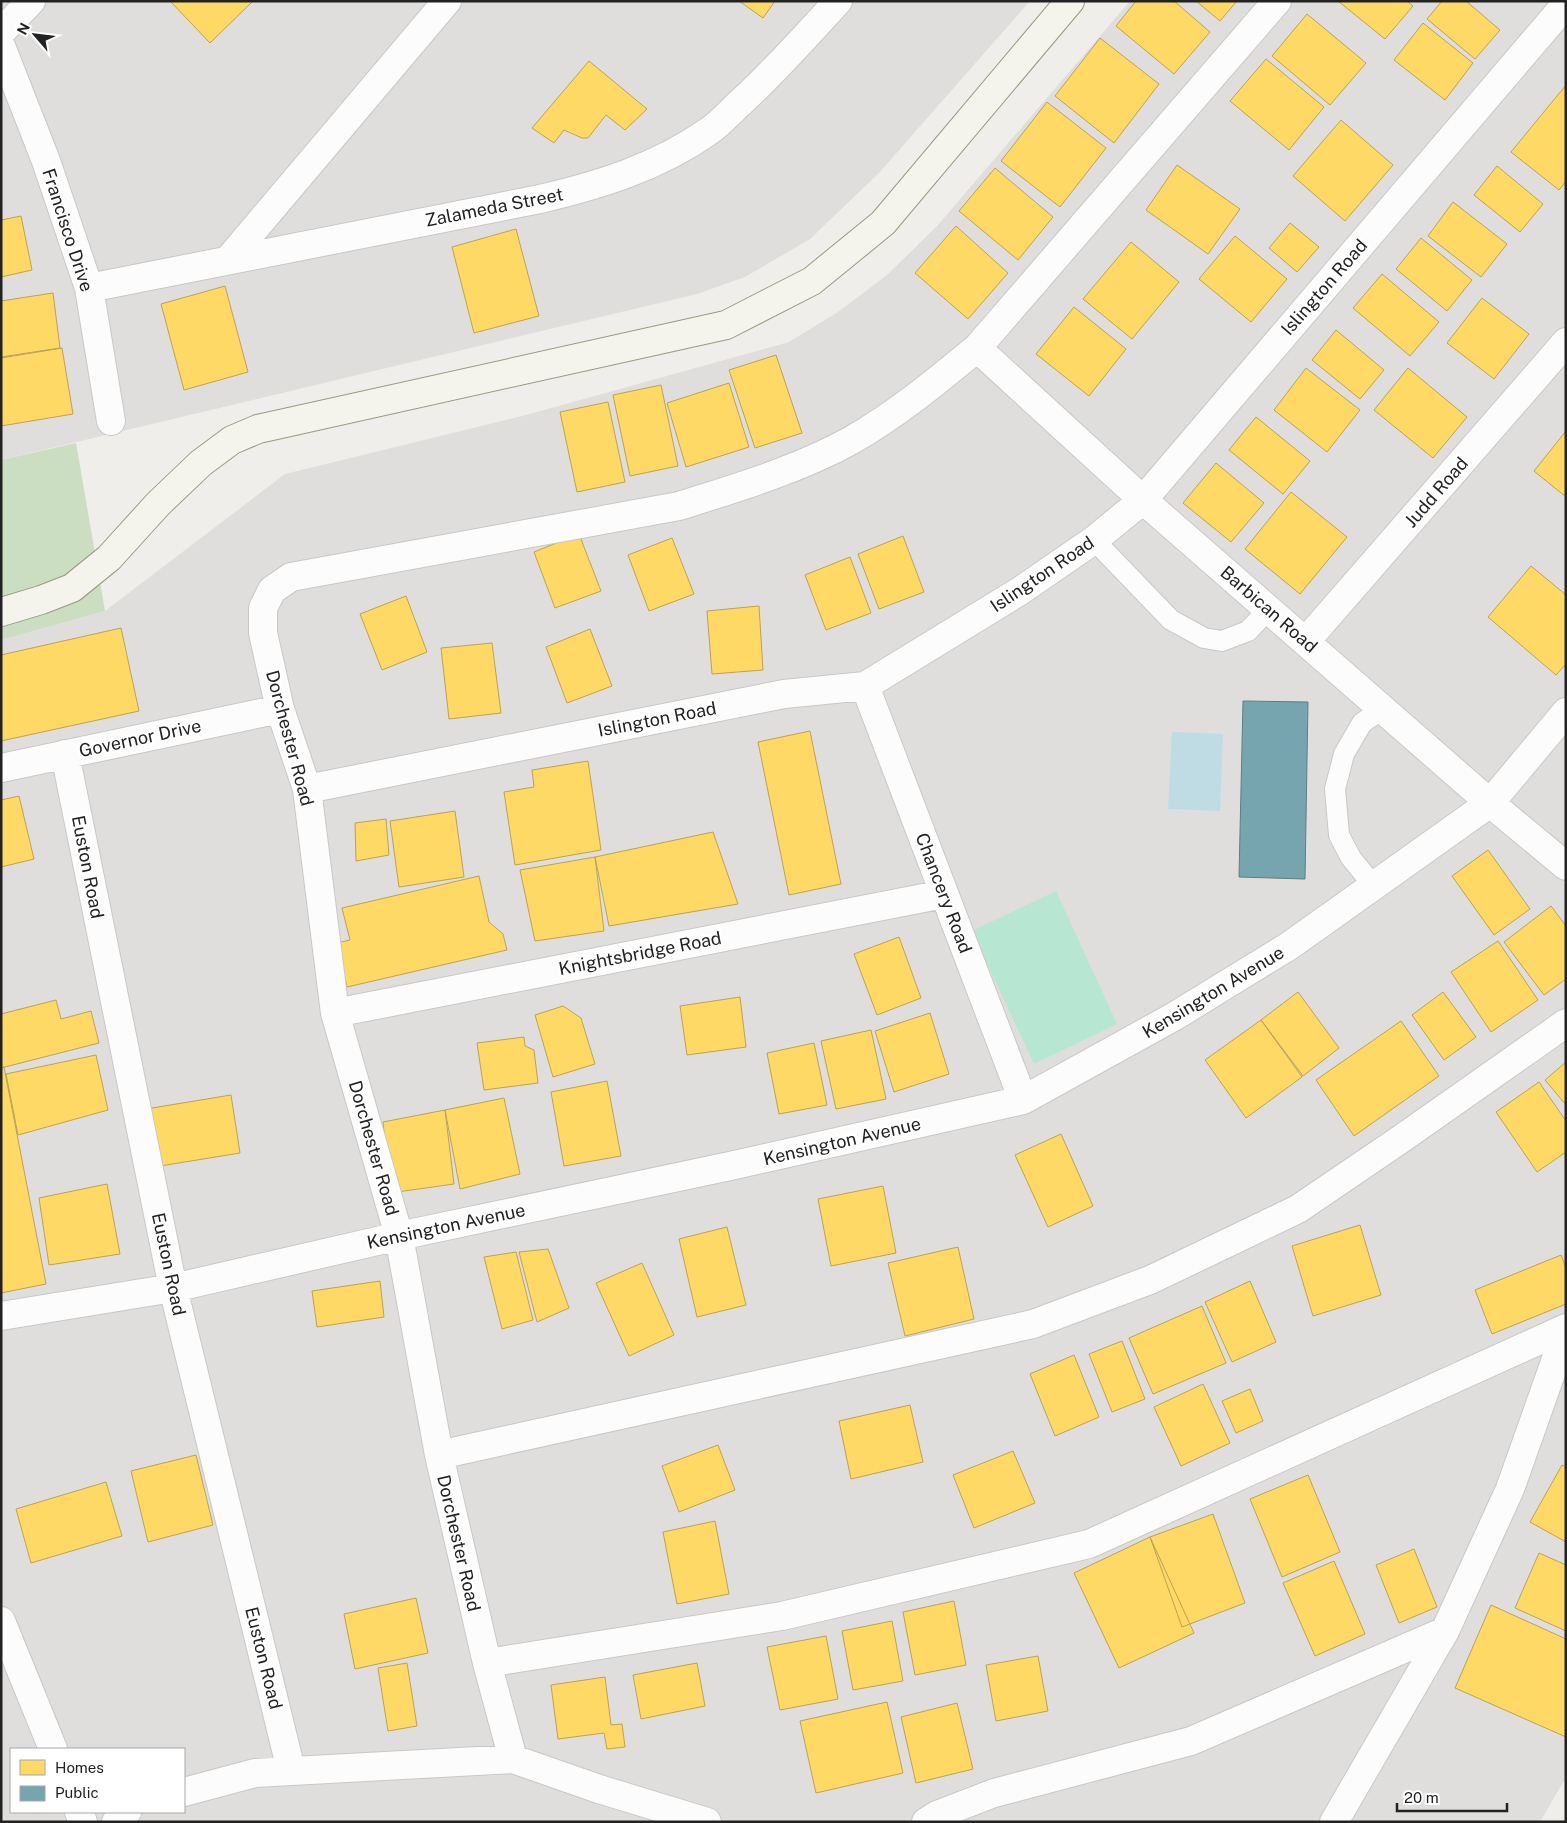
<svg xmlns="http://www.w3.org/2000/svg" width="1567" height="1823" font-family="'Public Sans',sans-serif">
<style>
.residential{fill:#dfdedc;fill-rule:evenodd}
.forest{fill:#cbdec1}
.pitch{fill:#b7e6d2}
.water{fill:#bfdbe3}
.homes{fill:#ffd966;stroke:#bda252}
.public{fill:#76a5af;stroke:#5d7e85}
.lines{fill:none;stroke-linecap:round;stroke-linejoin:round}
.lane-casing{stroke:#c9c8c7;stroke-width:22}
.street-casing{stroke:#c9c8c7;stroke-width:30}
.secondary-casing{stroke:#999a82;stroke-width:30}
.lane{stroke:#fdfcfc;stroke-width:20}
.street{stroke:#fdfcfc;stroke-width:28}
.secondary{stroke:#f4f4ed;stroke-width:28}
.labels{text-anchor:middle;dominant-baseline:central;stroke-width:5;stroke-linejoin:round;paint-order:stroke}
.street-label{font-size:18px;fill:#222;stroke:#fff}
</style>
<rect width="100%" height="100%" fill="#f0eeeb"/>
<!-- residential -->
<path class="residential" d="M1,1H1030L879,173L810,239L745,277L697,294L1,460Z
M1130,1H1566V1777L1540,1822H1V640L105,611L285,474L526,415L789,342L838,312L887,275L937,226ZM11,1749H184V1812H11Z"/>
<!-- forest -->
<path class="forest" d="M76,443L105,611L1,640V460Z"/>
<!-- pitch -->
<path class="pitch" d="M1056,891L1117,1024L1034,1064L972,931Z"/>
<!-- water -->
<path class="water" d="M1172,732L1223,734L1220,811L1168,809Z"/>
<!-- homes -->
<path class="homes" d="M170,1H253L210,43Z
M739,1H775L763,18Z
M1136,1H1174L1210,32L1174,74L1116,26Z
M1196,1H1237L1220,21Z
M1338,1H1407L1413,6L1385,39Z
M1442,1H1466L1500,30L1475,59L1427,19Z
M1307,14L1366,63L1330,105L1272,56Z
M1423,23L1473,63L1445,100L1394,60Z
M1100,38L1159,84L1114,143L1055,96Z
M1266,59L1324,107L1289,150L1230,101Z
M589,61L647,109L625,130L606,115L588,138H582L564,130L554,143L532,128Z
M1566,85V181L1559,190L1511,152Z
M1047,102L1106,148L1060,207L1001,161Z
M1341,120L1393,165L1345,221L1293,176Z
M1177,165L1240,209L1208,254L1146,210Z
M1497,166L1543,204L1520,232L1474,195Z
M995,168L1053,217L1018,260L959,211Z
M1453,202L1507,244L1481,277L1428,236Z
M21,216L32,270L1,277V220Z
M1290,223L1319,247L1297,272L1269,248Z
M956,226L1008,273L968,319L915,273Z
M516,229L539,316L474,333L452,247Z
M1235,236L1287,279L1251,322L1199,279Z
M1421,238L1472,280L1447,311L1396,269Z
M1131,242L1179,282L1132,339L1083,299Z
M1382,274L1439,322L1410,356L1353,308Z
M225,286L248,372L184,390L161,304Z
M53,293L60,348L1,357V301Z
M1482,298L1529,334L1494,379L1447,343Z
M1074,307L1126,349L1089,396L1036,354Z
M1336,330L1384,370L1360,399L1312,360Z
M62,348L73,414L1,426V358Z
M776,355L802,433L755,448L729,370Z
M1306,368L1360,410L1327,452L1274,410Z
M1408,368L1467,417L1433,458L1374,410Z
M729,383L749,447L686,467L667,403Z
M661,385L678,466L630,476L613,395Z
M608,402L625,482L577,492L560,412Z
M1256,417L1310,461L1283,494L1229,450Z
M1566,431V497L1534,471Z
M1216,463L1264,503L1231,542L1183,503Z
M1291,492L1347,537L1300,594L1245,549Z
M579,534L601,591L555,608L534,552Z
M903,536L924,592L879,609L858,554Z
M672,538L694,594L649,611L628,555Z
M850,557L871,613L826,630L805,575Z
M1531,566L1566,595V664L1556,675L1488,617Z
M406,596L427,652L382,670L360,614Z
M759,606L763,670L712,674L707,611Z
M121,628L139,711L1,741V655Z
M590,629L612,686L567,703L546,647Z
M492,643L501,713L449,719L441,648Z
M810,731L841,884L789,895L758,742Z
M588,761L601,850L515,865L504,792L534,787L532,770Z
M19,796L34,859L1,867V800Z
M455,811L464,877L399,887L390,821Z
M386,819L389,855L356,861L355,823Z
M713,832L738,904L609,926L595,857Z
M1488,850L1530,909L1494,935L1452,876Z
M595,857L604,931L535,941L520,870Z
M479,876L489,922L503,934L507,950L347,987L337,943L350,940L342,908Z
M1551,906L1566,926V979L1544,995L1504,942Z
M899,937L921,998L877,1015L854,954Z
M1498,941L1538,1000L1491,1032L1451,972Z
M1298,992L1339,1048L1303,1076L1261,1020Z
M1443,992L1476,1037L1444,1060L1412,1015Z
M740,997L746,1047L687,1055L680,1006Z
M56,1000L61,1019L91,1011L99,1043L1,1068V1014Z
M563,1006L581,1018L595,1064L553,1077L535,1015Z
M930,1013L949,1074L894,1092L875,1031Z
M1261,1020L1302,1077L1246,1118L1205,1060Z
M1401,1021L1439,1076L1354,1136L1316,1080Z
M871,1030L886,1099L836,1109L821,1041Z
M524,1037L525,1046L534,1050L538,1083L484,1090L477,1043Z
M814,1043L827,1105L779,1114L767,1053Z
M96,1055L108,1110L18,1135L6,1074Z
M1566,1062V1105L1545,1080Z
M4,1067L46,1284L1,1293V1068Z
M607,1081L621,1156L564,1166L551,1092Z
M1539,1082L1566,1121V1152L1537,1172L1496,1112Z
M231,1095L240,1153L154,1167L146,1109Z
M504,1098L520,1174L460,1189L445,1110Z
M445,1110L454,1184L390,1193L383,1122Z
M1061,1134L1093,1206L1048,1227L1015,1155Z
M107,1184L120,1254L49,1265L39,1198Z
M883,1186L896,1253L831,1266L818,1199Z
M1360,1225L1381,1295L1313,1316L1292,1246Z
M727,1227L746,1305L697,1317L679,1239Z
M958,1247L974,1319L905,1336L888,1263Z
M548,1249L569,1308L537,1322L519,1252Z
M516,1252L533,1320L502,1329L484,1257Z
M1561,1255L1566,1268V1304L1492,1334L1475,1290Z
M642,1263L674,1335L629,1356L596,1283Z
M380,1281L384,1317L317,1327L312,1291Z
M1250,1281L1276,1342L1232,1362L1205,1302Z
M1202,1306L1226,1363L1153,1394L1129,1338Z
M1122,1341L1145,1399L1112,1412L1089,1354Z
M1074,1355L1099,1417L1055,1436L1030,1374Z
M1203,1384L1230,1443L1181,1466L1154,1407Z
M1250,1389L1263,1421L1236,1433L1222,1401Z
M910,1405L923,1462L851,1479L839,1421Z
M718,1445L735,1490L679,1512L662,1466Z
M1013,1451L1035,1503L974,1528L953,1475Z
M196,1455L213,1525L148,1542L131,1471Z
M1562,1465L1566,1467V1542L1530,1522Z
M1308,1475L1340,1552L1282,1577L1250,1499Z
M106,1482L122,1536L31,1563L16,1509Z
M1213,1514L1245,1603L1182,1627L1150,1537Z
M715,1521L729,1594L677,1604L663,1532Z
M1150,1537L1194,1633L1119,1668L1074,1573Z
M1414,1549L1437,1607L1399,1623L1376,1565Z
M1539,1553L1566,1565V1631L1515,1608Z
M1334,1561L1365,1634L1315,1656L1283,1583Z
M416,1598L428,1653L355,1669L344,1614Z
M954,1601L966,1665L915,1675L903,1612Z
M1491,1605L1566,1639V1737L1455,1688Z
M892,1621L903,1681L853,1690L842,1631Z
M826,1636L838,1699L780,1710L767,1647Z
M1038,1656L1048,1711L996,1721L986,1665Z
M407,1663L417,1726L388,1731L378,1668Z
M697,1663L705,1706L641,1719L633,1675Z
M605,1677L611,1725L622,1724L625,1747L607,1749L604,1733L558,1739L551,1685Z
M887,1702L903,1773L816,1793L800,1721Z
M957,1703L973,1769L916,1783L901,1717Z"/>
<!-- public -->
<path class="public" d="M1243,701L1308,702L1305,879L1239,877Z"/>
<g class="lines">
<defs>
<path id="lane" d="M1094,540L1171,620L1204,638L1222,641L1248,631L1269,609
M1373,885L1351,858L1339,835L1335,789L1344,754L1362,723L1382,709"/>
<path id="street" d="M1,32L31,1
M1,46L46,161L89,288L111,421
M229,259L447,1
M89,288L540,199C600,185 658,167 709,131C720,124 730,112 740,103C775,71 806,36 838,1
M977,348L1143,500L1490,803L1566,866
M1306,641L1566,342
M865,686L1023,1100
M65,754L173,1288L291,1770
M1,768L280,709
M307,789L784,694L865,686L1020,591L1094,540L1143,500L1566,4
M335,1013L944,894
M1,1316L173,1288L399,1236L730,1166L1023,1100L1175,1016L1289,946L1490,803L1566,712
M439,1455L1033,1324L1150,1280L1298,1209L1401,1139L1566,1023
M1,1621L53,1749
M487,1663L782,1616L1089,1544L1566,1328
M513,1759L487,1663L439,1455L399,1236L335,1013L307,789L280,709L263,633V608L272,590L291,577L679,506C736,488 797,470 850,441C896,415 937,381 977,348L1277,1
M184,1792L255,1773L513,1759L599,1789L707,1822
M79,1812L83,1822
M116,1822L127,1812
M926,1822L937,1815L994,1793L1191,1741L1445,1631
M1334,1822L1445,1631L1510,1489L1566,1331"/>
<path id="secondary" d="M1,612L41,600L72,588L109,558L158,504L201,463L232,440L258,429L726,325L812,281L883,223L1070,1"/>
</defs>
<!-- lane casing -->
<use href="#lane" class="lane-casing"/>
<!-- street casing -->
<use href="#street" class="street-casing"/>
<!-- secondary casing -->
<use href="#secondary" class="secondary-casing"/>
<!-- lane -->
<use href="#lane" class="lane"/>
<!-- street -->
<use href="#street" class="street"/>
<!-- secondary -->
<use href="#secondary" class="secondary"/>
</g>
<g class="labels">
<!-- street labels -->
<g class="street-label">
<text transform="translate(494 207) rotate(-11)">Zalameda Street</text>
<text transform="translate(68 230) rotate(72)">Francisco Drive</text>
<text transform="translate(1324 287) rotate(-49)">Islington Road</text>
<text transform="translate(1436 492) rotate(-49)">Judd Road</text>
<text transform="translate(1042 574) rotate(-34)">Islington Road</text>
<text transform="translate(1269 609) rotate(41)">Barbican Road</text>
<text transform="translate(657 719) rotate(-11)">Islington Road</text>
<text transform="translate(140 738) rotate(-12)">Governor Drive</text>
<text transform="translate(290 738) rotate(75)">Dorchester Road</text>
<text transform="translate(88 867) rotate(79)">Euston Road</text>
<text transform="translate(944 893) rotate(69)">Chancery Road</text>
<text transform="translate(640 953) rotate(-11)">Knightsbridge Road</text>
<text transform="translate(1213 992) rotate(-31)">Kensington Avenue</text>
<text transform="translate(842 1141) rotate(-13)">Kensington Avenue</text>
<text transform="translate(374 1148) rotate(74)">Dorchester Road</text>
<text transform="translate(446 1226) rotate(-12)">Kensington Avenue</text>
<text transform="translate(169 1264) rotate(78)">Euston Road</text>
<text transform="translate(459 1543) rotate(77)">Dorchester Road</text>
<text transform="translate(264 1658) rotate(76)">Euston Road</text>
</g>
</g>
<!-- border -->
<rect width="1567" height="1823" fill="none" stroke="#222222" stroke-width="5"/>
<!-- legend -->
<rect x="10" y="1748" width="175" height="65" fill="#ffffff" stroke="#a7a7a7"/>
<rect x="20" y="1760" width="25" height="15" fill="#ffd966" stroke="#a7a7a7"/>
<text x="55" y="1773" font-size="15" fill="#222222">Homes</text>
<rect x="20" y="1786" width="25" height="15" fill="#76a5af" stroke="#a7a7a7"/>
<text x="55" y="1798" font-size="15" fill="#222222">Public</text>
<!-- north arrow -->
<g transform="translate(35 35) rotate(298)" stroke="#ffffff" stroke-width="4" paint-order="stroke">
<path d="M0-4L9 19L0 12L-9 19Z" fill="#222222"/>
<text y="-8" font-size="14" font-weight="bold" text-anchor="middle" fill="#222222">N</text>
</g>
<!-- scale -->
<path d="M1397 1803v8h110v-8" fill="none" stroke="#222222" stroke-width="2.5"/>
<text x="1404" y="1803" font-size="15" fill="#222222" stroke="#ffffff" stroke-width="4" paint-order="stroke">20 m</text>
</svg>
